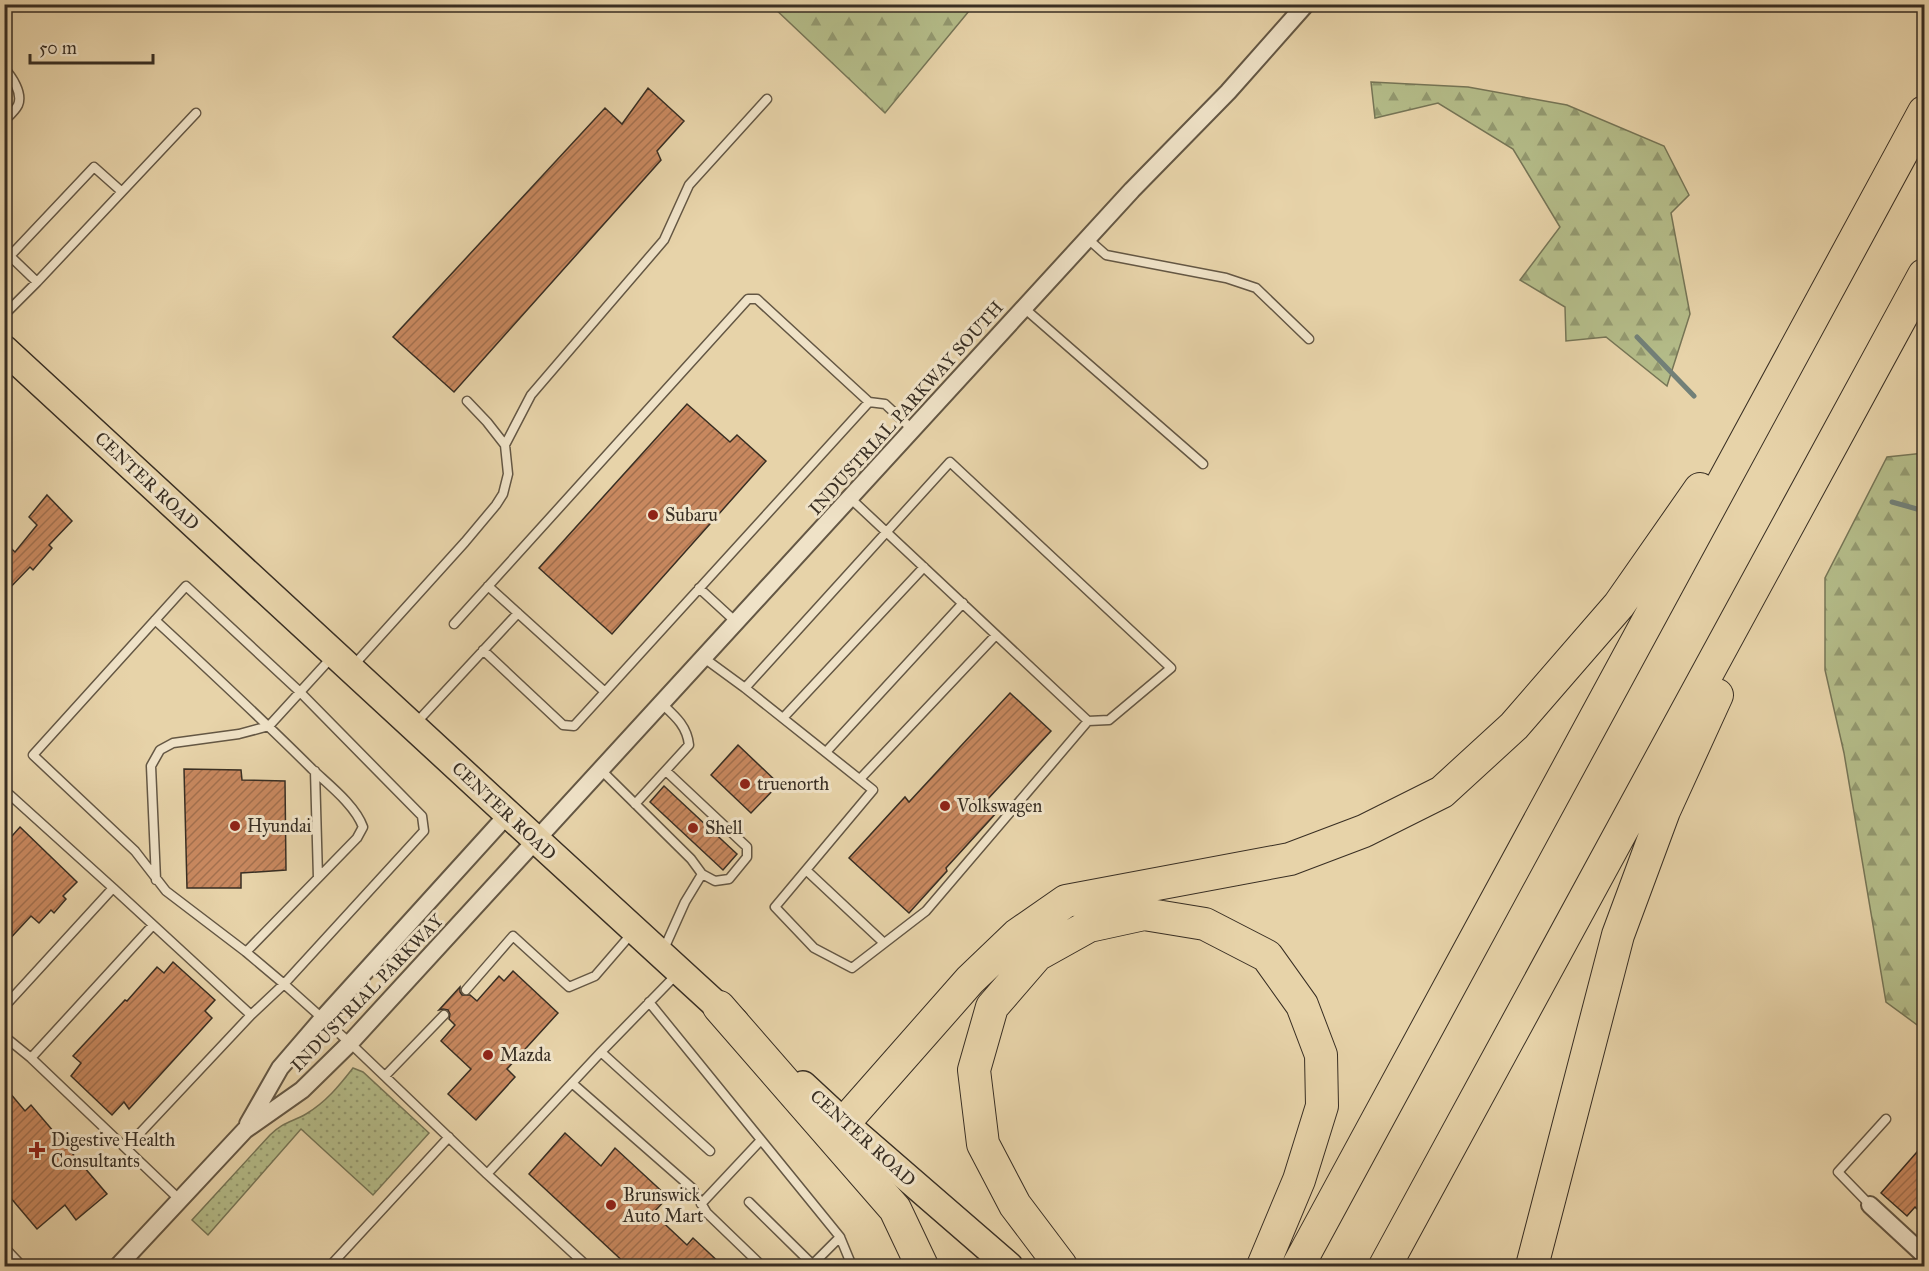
<svg xmlns="http://www.w3.org/2000/svg" width="1929" height="1271" font-family="'IM FELL Great Primer',serif">
<style>
.grass{fill:url(#grass-dots);stroke:#767556;stroke-width:1.5}
.forest{fill:url(#forest-firs);stroke:#767556;stroke-width:1.5}
.lines{fill:none;stroke-linecap:round;stroke-linejoin:round}
.stream{stroke:#728078;stroke-width:5}
.building{fill:url(#building-hatch);stroke:#382e23;stroke-width:1.5}
.lane-casing{stroke:#645744;stroke-width:11}
.street-casing{stroke:#645744;stroke-width:20}
.primary-casing{stroke:#382e23;stroke-width:30}
.highway-casing{stroke:#382e23;stroke-width:34}
.lane{stroke:#efe2c7;stroke-width:8}
.street{stroke:#efe2c7;stroke-width:16}
.primary{stroke:#e7d3a9;stroke-width:27}
.highway{stroke:#e7d3a9;stroke-width:32}
.poi-dot{fill:#8f2418;stroke:#efe2c7;stroke-width:2}
.labels{text-anchor:middle;dominant-baseline:central;stroke-width:6;stroke-linejoin:round;paint-order:stroke}
.street-label{font-size:18px;fill:#382e23;stroke:#efe2c7}
.poi-label{font-size:18px;fill:#382e23;stroke:#efe2c7;text-anchor:start}
</style>
<defs>
<pattern id="grass-dots" width="8" height="8" patternUnits="userSpaceOnUse" patternTransform="scale(1.5)"><rect width="8" height="8" fill="#b4bc89"/><path d="M2 2h.1M6 6h.1" fill="none" stroke="#939970" stroke-width="1.8" stroke-linecap="round"/></pattern>
<pattern id="forest-firs" width="22" height="20" patternUnits="userSpaceOnUse" patternTransform="scale(1.5)"><rect width="22" height="20" fill="#b4bc89"/><path d="M5 1l3.5 6h-7zM16 11l3.5 6h-7z" fill="#939970"/></pattern>
<pattern id="building-hatch" width="6" height="6" patternUnits="userSpaceOnUse" patternTransform="scale(1.5)"><rect width="6" height="6" fill="#c8885f"/><path d="M-1 1l2-2M0 6l6-6M5 7l2-2" fill="none" stroke="#a3704e"/></pattern>
</defs>
<rect width="100%" height="100%" fill="#e7d3a9"/>
<filter id="stains"><feTurbulence type="fractalNoise" baseFrequency=".00333" numOctaves="4"/><feColorMatrix values="0 0 0 0 .2 0 0 0 0 .09 0 0 0 0 .02 0 0 0 .5 -.17"/></filter>
<radialGradient id="worn" r=".72"><stop offset=".6" stop-color="#630" stop-opacity="0"/><stop offset="1" stop-color="#630" stop-opacity=".3"/></radialGradient>
<!-- grass -->
<path class="grass" d="M353,1068L363,1072L429,1133L373,1195L301,1129L208,1235L192,1220L270,1135C283,1122 292,1122 306,1114C326,1102 339,1086 353,1068Z"/>
<!-- forest -->
<path class="forest" d="M771,5H974L885,113Z
M1371,82L1468,87L1567,105L1664,146L1689,195L1671,213L1690,314L1667,386L1606,337L1566,341L1565,307L1520,280L1560,227L1513,149L1438,103L1375,118Z
M1924,453V1030L1886,1002L1844,753L1825,670V578L1887,457Z"/>
<g class="lines">
<!-- stream -->
<path class="stream" d="M1637,337L1694,396
M1892,502L1924,511"/>
</g>
<!-- building -->
<path class="building" d="M648,88L684,121L657,151L661,160L454,392L393,337L605,108L622,124Z
M687,404L730,442L737,435L766,461L612,634L539,568Z
M47,495L72,521L49,545L52,548L33,570L30,567L4,594V542L15,552L37,525L29,517Z
M1010,693L1051,731L986,801L998,811L946,868L947,871L909,913L849,858L905,797L909,802Z
M738,745L779,784L751,813L711,775Z
M184,769L241,770L242,780L285,781L286,870L241,873V888H187Z
M664,786L737,854L723,870L650,802Z
M20,827L77,882L63,896L66,899L54,913L51,910L39,923L31,916L4,945V845Z
M173,962L215,1000L205,1011L212,1018L129,1109L124,1102L112,1115L71,1076L81,1063L73,1056L125,1000L127,1001L157,967L164,973Z
M513,971L558,1013L507,1069L515,1077L476,1120L448,1094L471,1069L441,1041L455,1025L449,1019L450,1014L448,1010L443,1009L439,1010L460,987V992L462,995H470L477,1001L499,976L504,981Z
M4,1086L25,1111L31,1105L107,1194L76,1220L65,1205L37,1229L4,1190Z
M565,1133L601,1166L615,1148L668,1197L653,1213L687,1245L693,1238L723,1266H628L529,1174Z
M1924,1144V1216L1915,1207L1907,1216L1881,1193Z"/>
<g class="lines">
<defs>
<path id="lane" d="M4,68C12,77 23,93 18,105C15,111 9,116 4,121
M1088,239L1106,255L1226,278L1256,288L1309,339
M37,282L10,256L94,167L121,191
M1024,308L1203,464
M4,315L37,282L196,113
M505,445L531,395L664,240L689,185L767,99
M850,498C929,572 1008,647 1088,721L1109,720L1171,668L950,462L745,688L873,790L775,907L814,948L852,968L926,911L1088,721
M488,586L605,692L869,402
M699,588L736,622
M155,620C208,669 261,718 312,769C329,785 355,805 363,827L357,838L246,952
M454,624L748,299H757L869,402L885,404L913,430
M483,650L563,725L574,726L605,692
M704,658L745,688
M353,666L465,542L496,505L503,494L508,474L505,445L487,422L467,401
M783,718L924,567
M416,723L518,613
M826,752L963,603
M601,770L691,859L702,874L685,902L663,951
M315,771L318,878
M666,771L747,847V857L729,879L715,881L702,874
M860,779L996,635
M4,801L10,795L113,888
M635,804L689,745C687,726 675,716 662,704
M806,870L884,943
M156,880L151,766L160,750L173,743L239,734L269,726L332,657
M466,990L513,936L569,987L595,976L633,932
M649,1002L840,1237L811,1266
M4,1007L113,888L251,1015L126,1148
M251,1015L284,984L246,952L166,891L135,851L33,755L186,586L299,691L422,816L424,831L284,984L350,1043L487,1174
M4,1036L31,1058L180,1200
M601,1052L710,1151
M31,1058L153,925
M385,1076L444,1015
M572,1083L692,1188L707,1213L762,1266
M749,1202L813,1265
M701,1204L761,1140
M1870,1205L1838,1172L1886,1119
M840,1237L852,1266
M4,1247L22,1266
M10,1266L16,1260
M330,1266L449,1137
M587,1266L487,1174L601,1052L676,975"/>
<path id="street" d="M248,1124L280,1068L323,1018L508,814
M1870,1205L1924,1255
M118,1266L245,1130L302,1090L350,1043L1132,190L1228,92L1306,4"/>
<path id="primary" d="M4,349L508,814L735,1022
M803,1085L844,1123L1009,1266"/>
<path id="highway" d="M719,1007L895,1209L922,1266
M844,1123L970,980L1017,935L1066,901L1290,859L1364,831L1442,792L1514,726L1619,605L1700,489
M1061,1266L1015,1205L983,1144L974,1070L992,1007L1037,955L1089,926L1144,914L1205,924L1267,956L1302,1005L1321,1055L1322,1106L1299,1180L1263,1266
M1298,1266L1924,112
M1385,1266L1924,275
M1532,1266L1618,935L1664,811L1717,695"/>
</defs>
<!-- lane casing -->
<use href="#lane" class="lane-casing"/>
<!-- street casing -->
<use href="#street" class="street-casing"/>
<!-- primary casing -->
<use href="#primary" class="primary-casing"/>
<!-- highway casing -->
<use href="#highway" class="highway-casing"/>
<!-- lane -->
<use href="#lane" class="lane"/>
<!-- street -->
<use href="#street" class="street"/>
<!-- primary -->
<use href="#primary" class="primary"/>
<!-- highway -->
<use href="#highway" class="highway"/>
</g>
<!-- markers -->
<g class="poi-dot">
<circle cx="653" cy="515" r="6"/>
<circle cx="745" cy="784" r="6"/>
<circle cx="945" cy="806" r="6"/>
<circle cx="235" cy="826" r="6"/>
<circle cx="693" cy="828" r="6"/>
<circle cx="488" cy="1055" r="6"/>
<path d="M34 1141h6v6h6v6h-6v6h-6v-6h-6v-6h6z"/>
<circle cx="611" cy="1205" r="6"/>
</g>
<g class="labels">
<!-- street labels -->
<g class="street-label">
<text transform="translate(906 408) rotate(-48)">INDUSTRIAL PARKWAY SOUTH</text>
<text transform="translate(147 481) rotate(43)">CENTER ROAD</text>
<text transform="translate(504 811) rotate(43)">CENTER ROAD</text>
<text transform="translate(367 993) rotate(-46)">INDUSTRIAL PARKWAY</text>
<text transform="translate(863 1138) rotate(42)">CENTER ROAD</text>
</g>
<!-- poi labels -->
<g class="poi-label">
<text x="665" y="515">Subaru</text>
<text x="757" y="784">truenorth</text>
<text x="957" y="806">Volkswagen</text>
<text x="247" y="826">Hyundai</text>
<text x="705" y="828">Shell</text>
<text x="500" y="1055">Mazda</text>
<text x="51" y="1140">Digestive Health<tspan x="51" dy="21">Consultants</tspan></text>
<text x="623" y="1195">Brunswick<tspan x="623" dy="21">Auto Mart</tspan></text>
</g>
</g>
<!-- margin -->
<rect width="1929" height="1271" fill="none" stroke="#e7d3a9" stroke-width="24"/>
<rect x="6" y="6" width="1917" height="1259" fill="none" stroke="#382e23" stroke-width="3"/>
<rect x="12" y="12" width="1905" height="1247" fill="none" stroke="#382e23" stroke-width="1.5"/>
<!-- scale -->
<path d="M30 54v9h123v-9" fill="none" stroke="#382e23" stroke-width="3"/>
<text x="39" y="54" font-size="18" fill="#382e23" stroke="#efe2c7" stroke-width="4.5" paint-order="stroke">50 m</text>
<rect width="100%" height="100%" filter="url(#stains)"/>
<rect width="100%" height="100%" fill="url(#worn)"/>
</svg>
